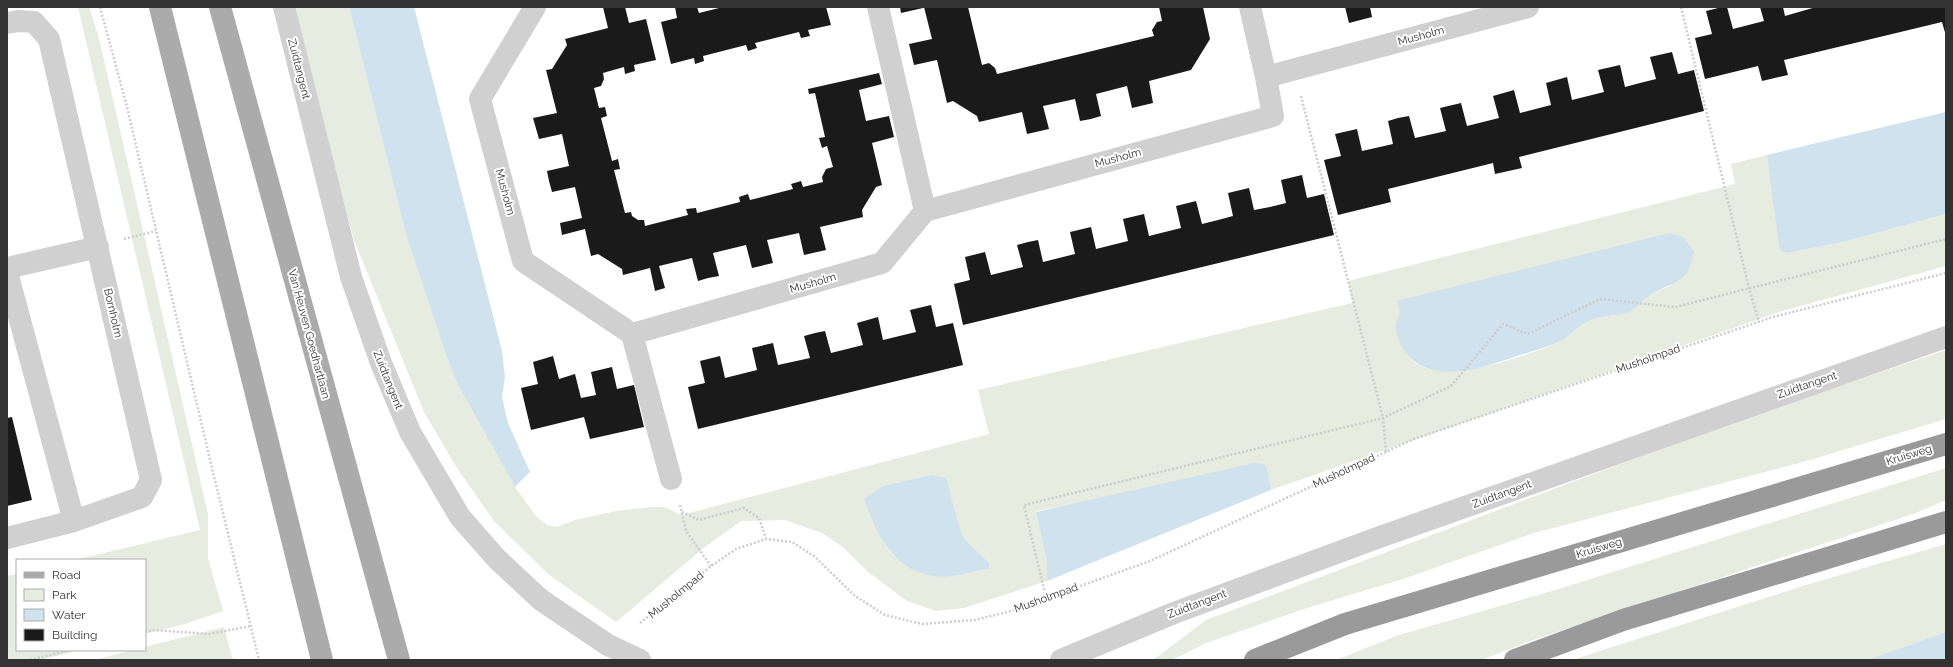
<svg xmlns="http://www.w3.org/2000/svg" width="1953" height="667" font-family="Raleway,sans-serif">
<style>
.green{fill:#e6ecdf;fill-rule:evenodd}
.water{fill:#cfe2ee}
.building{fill:#1a1a1a}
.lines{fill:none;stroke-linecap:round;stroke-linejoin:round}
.path{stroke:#cdcdcd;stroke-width:2.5;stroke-dasharray:2 2;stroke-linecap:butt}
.minor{stroke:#d0d0d0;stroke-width:22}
.major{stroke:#ababab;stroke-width:22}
.highway{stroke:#9a9a9a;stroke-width:22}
.labels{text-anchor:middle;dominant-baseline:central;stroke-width:4;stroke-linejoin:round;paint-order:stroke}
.street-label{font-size:11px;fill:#333;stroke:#fff}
</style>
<rect width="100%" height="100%" fill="#fff"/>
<!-- green -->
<path class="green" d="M78,7H89L99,38L208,514V558L223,611L182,625L145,634V560H75L200,530Z
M291,7H349L406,235L446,355L458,385L515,487L536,516L547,525L557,527L575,520L616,511L651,507H664L682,515L989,434L978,390L1352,303L1348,281L1735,184L1731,164L1767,155L1782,252L1787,253L1843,242L1946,214V266L1779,312L1271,490L1267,468L1036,511L1047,562V581L964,608L936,611L907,601L868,572L844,548L822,533L785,520L741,521L706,546L616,622L548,574L494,521L457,468L424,412L354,240L309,82ZM1672,285C1665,288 1657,291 1650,295C1643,300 1637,308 1628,312C1614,317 1598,315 1584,323C1577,328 1571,335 1563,340C1534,354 1433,391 1410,357C1404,347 1403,314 1397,301ZM930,475L964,540L989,563L918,572L893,555L883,541V486Z
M1946,350V419L1803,462L1534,533L1403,579L1310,607L1206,643L1172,660H1153L1206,620L1732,422Z
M1946,468V500L1916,513L1536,639L1481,660H1336L1396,636L1552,591Z
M1946,544V632L1869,660H1572L1806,585Z
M17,574V650H81L40,660H7V576Z
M224,627L233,660H94L133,650H145V647Z"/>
<!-- water -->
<path class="water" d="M349,7H414L502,351L505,377L502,397L508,423L530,472L515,487L458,385L446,355L406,235Z
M1946,112V214L1843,242L1787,253L1782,252L1779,245L1767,155Z
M1670,233L1683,237L1694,251C1688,285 1675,280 1650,295C1643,300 1637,308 1629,312C1614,317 1598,315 1585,323C1577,327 1571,335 1563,340C1548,347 1530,352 1514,357C1479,369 1424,388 1401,345C1396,335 1393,324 1400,314L1397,301Z
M1255,463L1264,464L1267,468L1271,490L1047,581V562L1036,512Z
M930,475L946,478L960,530L964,539L989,563V568C972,572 953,578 935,576C894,572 876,533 864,499L883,486Z
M1946,632V660H1869L1879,656Z"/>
<!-- building -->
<path class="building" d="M603,7H625L629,23L646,19L656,60L634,65L635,71L625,74L624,67L603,73L604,79L601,86L594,88L599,108L605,107L607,116L601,118L612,161L618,159L620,169L614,170L625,213L631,212L632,216L638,220H644L645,226L688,215L686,209L696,208L697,213L740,202L739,197L748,194L750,200L793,189L791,184L801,181L803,187L823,182L822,177L826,169L833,167L827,146L822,148L819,138L825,137L815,93L809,94L808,89L879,73L882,84L859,90L866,121L889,116L894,137L872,143L882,185L876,187L862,210L863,217L820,227L826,250L804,255L799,233L767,240L773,263L752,268L746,245L713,253L719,276L708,278L698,281L692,258L659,266L665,288L655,291L650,268L623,275L622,269L598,254L591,256L585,229L562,235L560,223L582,218L575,187L552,192L549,181L547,171L569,166L562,134L539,139L533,118L557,113L546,70L552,69L567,45L565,39L608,28Z
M675,7H697L699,13L723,7H826L831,25L808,30L810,36L801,38L799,32L755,43L757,48L748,51L746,45L703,56L704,61L695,64L694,58L671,64L661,22L677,18Z
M900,7H923V8L901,13Z
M924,7H968L982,65L989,63L995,68L997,74L1154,36L1152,30L1157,22L1162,21L1159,7H1203L1210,39L1191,70L1149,81L1153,103L1132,108L1127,86L1096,94L1101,116L1091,119L1080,121L1075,99L1043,106L1049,129L1027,134L1022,112L979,122L977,116L953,101L947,103L937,60L914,65L909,44L932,39Z
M1345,7H1370L1372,17L1349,23Z
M1722,7H1727L1733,29L1764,21L1760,7H1783L1785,16L1816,7H1946V36L1942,22L1784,60L1788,75L1762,81L1758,66L1705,79L1695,38L1712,34L1706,11Z
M1672,52L1678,74L1694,70L1704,111L1519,157L1522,168L1495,174L1493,163L1388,189L1391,202L1338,215L1324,160L1341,156L1335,134L1357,129L1362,151L1393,144L1388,121L1398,118L1409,116L1415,138L1446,131L1440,108L1461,103L1467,126L1499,118L1493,96L1514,90L1520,113L1551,105L1546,83L1567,77L1572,100L1604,92L1598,70L1620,65L1625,87L1640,83L1656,79L1650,57Z
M1302,175L1307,198L1324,194L1334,235L963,325L954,284L970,280L965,257L985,252L991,275L1023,267L1017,245L1028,242L1038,240L1043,262L1075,254L1070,232L1091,227L1096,249L1128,241L1123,219L1144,214L1149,236L1181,228L1176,206L1196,201L1202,224L1218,220L1233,216L1228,193L1249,188L1254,210L1270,207L1286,203L1281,180Z
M931,305L936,327L953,323L963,365L698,429L688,387L705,383L700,361L720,356L725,378L757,370L752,348L773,343L778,365L810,358L804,336L815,333L825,331L831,353L863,345L857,323L878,317L883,340L916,332L910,310Z
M553,356L559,379L575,374L581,398L596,395L591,372L612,367L617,389L634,385L644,427L590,439L584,417L531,430L521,388L538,384L533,362Z
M12,417L32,500L7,506V418Z"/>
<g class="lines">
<!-- path -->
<path class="path" d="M100,7L127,107L211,464L259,660
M1681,7L1749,288L1759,322
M1301,96L1383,418L1386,452
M124,239L156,231
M680,505L686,531L711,566
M682,512L699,520L744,508L759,518L766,539
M1046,598L1024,505L1383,418L1451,386L1503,324L1528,334L1600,299L1675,307L1946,239
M640,623L711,566L736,549L766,539L792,542L814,556L855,596L885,615L922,624L975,620L1011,611L1150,561L1414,439L1773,317L1946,273
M145,632L153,630L209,634L251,626
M30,660L70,650"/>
<!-- minor -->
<path class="minor" d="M284,7L351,277L381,363L410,432L460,517L497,559L541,600L608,645L640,660
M535,7L480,99L523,261L632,334L671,479
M7,23L18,21L34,22L49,39L151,480L142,497L74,521L7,538
M1266,77L1528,7
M925,211L1273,116L1266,77L1250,7
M7,268L98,247
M7,272L74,521
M632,334L882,263L925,211L878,7
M1061,660L1174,613L1377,538L1946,337"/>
<!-- major -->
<path class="major" d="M160,7L322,660
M220,7L399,660"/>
<!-- highway -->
<path class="highway" d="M1255,660L1345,624L1946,444
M1515,660L1623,620L1946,522"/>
</g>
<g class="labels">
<!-- street labels -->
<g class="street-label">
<text transform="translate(1421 36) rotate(-15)">Musholm</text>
<text transform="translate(299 69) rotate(76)">Zuidtangent</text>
<text transform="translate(1118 158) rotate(-15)">Musholm</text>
<text transform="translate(505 192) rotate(75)">Musholm</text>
<text transform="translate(813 283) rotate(-16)">Musholm</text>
<text transform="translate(113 313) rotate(77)">Bornholm</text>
<text transform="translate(309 334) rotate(75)">Van Heuven Goedhartlaan</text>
<text transform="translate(1648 359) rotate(-19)">Musholmpad</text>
<text transform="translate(388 380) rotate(68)">Zuidtangent</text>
<text transform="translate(1807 385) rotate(-19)">Zuidtangent</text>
<text transform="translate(1909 455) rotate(-17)">Kruisweg</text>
<text transform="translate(1344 471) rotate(-25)">Musholmpad</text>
<text transform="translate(1502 494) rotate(-20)">Zuidtangent</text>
<text transform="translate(1599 548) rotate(-17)">Kruisweg</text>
<text transform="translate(676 595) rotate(-39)">Musholmpad</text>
<text transform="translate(1046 598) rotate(-20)">Musholmpad</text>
<text transform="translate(1197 604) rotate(-21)">Zuidtangent</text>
</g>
</g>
<!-- border -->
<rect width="1953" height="667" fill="none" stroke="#333333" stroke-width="16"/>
<!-- legend -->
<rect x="16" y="559" width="130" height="92" fill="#ffffff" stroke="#adadad"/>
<rect x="24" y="572" width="20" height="6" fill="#ababab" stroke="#adadad"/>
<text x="52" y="579" font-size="12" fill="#333333">Road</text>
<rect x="24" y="589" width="20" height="12" fill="#e6ecdf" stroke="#adadad"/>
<text x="52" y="599" font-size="12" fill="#333333">Park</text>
<rect x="24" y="609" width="20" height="12" fill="#cfe2ee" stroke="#adadad"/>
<text x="52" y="619" font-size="12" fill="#333333">Water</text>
<rect x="24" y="629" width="20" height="12" fill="#1a1a1a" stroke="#adadad"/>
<text x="52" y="639" font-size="12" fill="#333333">Building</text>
</svg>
